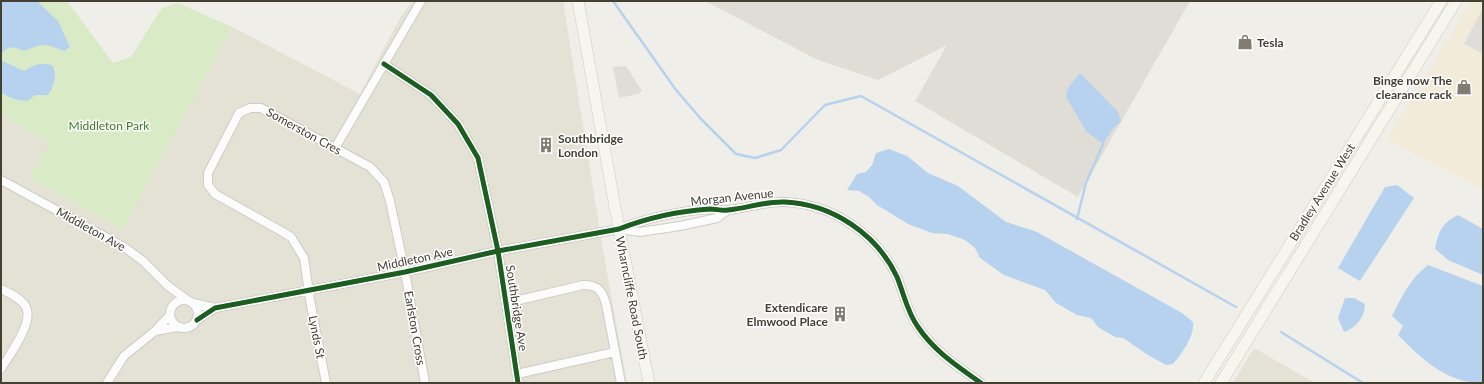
<svg xmlns="http://www.w3.org/2000/svg" width="1484" height="384" font-family="Lato,sans-serif">
<style>
.residential{fill:#e4e1d5}
.commercial{fill:#f3ebda}
.industrial{fill:#dfddd6}
.green{fill:#d9ebc6}
.parking{fill:#dfddd8}
.water{fill:#b7d2ef}
.lines{fill:none;stroke-linecap:round;stroke-linejoin:round}
.stream{stroke:#b7d2ef;stroke-width:2.5}
.minor-casing{stroke:#ceccc5;stroke-width:10}
.secondary-casing{stroke:#cfccbf;stroke-width:12}
.minor{stroke:#fdfcfc;stroke-width:8}
.secondary{stroke:#f6f5ee;stroke-width:11}
.cycleway-casing{stroke:#fff;stroke-width:8}
.cycleway{stroke:#1b5e20;stroke-width:5}
.labels{text-anchor:middle;dominant-baseline:central;stroke-width:3;stroke-linejoin:round;paint-order:stroke}
.poi-label{font-size:12px;font-weight:bold;fill:#454034;stroke:#fff;text-anchor:start}
.park-label{font-size:12px;fill:#3c7826;stroke:#fff}
.street-label{font-size:12px;fill:#454034;stroke:#fff}
</style>
<rect width="100%" height="100%" fill="#f0eee8"/>
<!-- residential -->
<path class="residential" d="M413,1H563L603,250L627,383H1V115L50,142L30,178L123,229L232,27L360,94L401,16Z
M1254,348L1315,383H1233Z"/>
<!-- commercial -->
<path class="commercial" d="M1471,1H1483V190L1387,139Z"/>
<!-- industrial -->
<path class="industrial" d="M705,1H1190L1078,197L915,101L947,45L878,80L818,60Z
M626,66L642,91L638,94L619,98L613,67Z"/>
<!-- green -->
<path class="green" d="M1,1H67L113,63L131,57L162,8L178,3L232,27L123,229L30,178L50,142L1,115Z"/>
<!-- parking -->
<path class="parking" d="M1483,8V54L1464,44Z"/>
<!-- water -->
<path class="water" d="M1,1H37L58,21L70,47L64,51C45,44 44,43 24,51C14,47 9,45 1,54Z
M1,56L2,61L24,71C34,65 42,61 53,66C57,76 54,87 48,95H35L28,101C19,101 8,98 1,92Z
M1080,73L1118,112L1121,122L1114,127L1103,144L1086,131L1066,97L1068,88Z
M889,149L907,156L928,173L958,186L1006,222L1037,232L1182,313L1193,322C1195,335 1182,354 1173,364L1166,365L1148,355L1123,338L1115,337L1098,327L1091,318L1077,315L1056,303L1045,290L1004,275L980,258L975,248L965,240L948,234L932,233L908,224L877,205L869,197L859,191L847,190L857,174L866,172L872,165L876,153Z
M1397,185L1414,198L1360,281L1338,268L1385,187Z
M1458,215L1483,229V275L1448,260L1435,249C1439,231 1441,224 1458,215Z
M1428,265L1483,286V383C1446,383 1422,359 1398,335L1403,326L1392,316C1402,296 1410,279 1428,265Z
M1345,298H1354L1365,304C1365,317 1356,328 1344,332L1338,318Z"/>
<g class="lines">
<!-- stream -->
<path class="stream" d="M613,1L676,90L701,119L736,154L755,158L781,150L825,105L861,96L1236,307
M1077,219L1086,183L1103,144
M1281,332L1363,383"/>
<defs>
<path id="minor" d="M384,64L431,95L458,124L478,158L498,251L518,383
M335,148L421,1
M1,180L124,247L143,261L168,286L189,301
M619,229L640,232L680,226L717,218L728,210
M1,289C9,293 21,298 26,307C34,323 9,355 1,369
M170 314a14 14 0 1 1 28 0a14 14 0 1 1-28 0Z
M193,303L215,308
M506,303L583,285C598,285 602,290 606,304L621,383
M197,320L215,308L405,272L498,251L619,229C647,218 680,211 710,209C716,209 722,211 728,210C748,208 765,201 785,202C832,204 877,234 897,277C904,294 907,312 918,327C934,351 957,366 981,383
M155,331L177,327
M517,374L615,352
M107,383L124,356L155,331L170,315
M326,383L310,300L304,258L291,237L281,231L215,194L208,185V173L239,113L250,108H261L370,167L384,182L390,201L405,272L425,383"/>
<path id="secondary" d="M578,1L619,229L649,383
M1204,383L1441,1
M1221,383L1456,1"/>
</defs>
<!-- minor casing -->
<use href="#minor" class="minor-casing"/>
<!-- secondary casing -->
<use href="#secondary" class="secondary-casing"/>
<!-- minor -->
<use href="#minor" class="minor"/>
<!-- secondary -->
<use href="#secondary" class="secondary"/>
<defs>
<path id="cycleway" d="M384,64L431,95L458,124L478,158L498,251L518,383
M197,320L215,308L405,272L498,251L619,229C647,218 680,211 710,209C716,209 722,211 728,210C748,208 765,201 785,202C832,204 877,234 897,277C904,294 907,312 918,327C934,351 957,366 981,383"/>
</defs>
<!-- cycleway casing -->
<use href="#cycleway" class="cycleway-casing"/>
<!-- cycleway -->
<use href="#cycleway" class="cycleway"/>
</g>
<!-- icons -->
<defs>
<symbol id="shop-bare" viewBox="-9 -9 18 18"><path d="M-5-2.5h2.3a2.7 3.5 0 0 1 5.4 0H5L5.5 6h-11ZM-1.5-2.5h3a1.5 2.3 0 0 0-3 0Z" fill="#817d73" stroke="#fff" stroke-width="2.5" paint-order="stroke"/></symbol>
<symbol id="building-bare" viewBox="-9 -9 18 18"><path d="M-4-6H4V6H1V3H-1V6H-4ZM-2.5-4.3h1.7v1.8h-1.7ZM.8-4.3h1.7v1.8H.8ZM-2.5-1h1.7V.8h-1.7ZM.8-1h1.7V.8H.8Z" fill="#817d73" stroke="#fff" stroke-width="2.5" paint-order="stroke"/></symbol>
</defs>
<g fill-rule="evenodd">
<use href="#shop-bare" x="1234" y="31" width="22" height="22"/>
<use href="#shop-bare" x="1453" y="76" width="22" height="22"/>
<use href="#building-bare" x="535" y="134" width="22" height="22"/>
<use href="#building-bare" x="829" y="303" width="22" height="22"/>
</g>
<g class="labels">
<!-- poi labels -->
<g class="poi-label">
<text x="1257" y="42">Tesla</text>
<text x="1452" y="80" text-anchor="end">Binge now The<tspan x="1452" dy="14">clearance rack</tspan></text>
<text x="558" y="138">Southbridge<tspan x="558" dy="14">London</tspan></text>
<text x="828" y="307" text-anchor="end">Extendicare<tspan x="828" dy="14">Elmwood Place</tspan></text>
</g>
<!-- park labels -->
<g class="park-label">
<text x="109" y="125">Middleton Park</text>
</g>
<!-- street labels -->
<g class="street-label">
<text transform="translate(304 131) rotate(29)">Somerston Cres</text>
<text transform="translate(1322 192) rotate(-58)">Bradley Avenue West</text>
<text transform="translate(732 197) rotate(-6)">Morgan Avenue</text>
<text transform="translate(91 229) rotate(29)">Middleton Ave</text>
<text transform="translate(415 259) rotate(-12)">Middleton Ave</text>
<text transform="translate(632 298) rotate(79)">Wharncliffe Road South</text>
<text transform="translate(517 308) rotate(81)">Southbridge Ave</text>
<text transform="translate(415 328) rotate(80)">Earlston Cross</text>
<text transform="translate(317 337) rotate(79)">Lynds St</text>
</g>
</g>
<!-- border -->
<rect width="1484" height="384" fill="none" stroke="#454034" stroke-width="4"/>
</svg>
